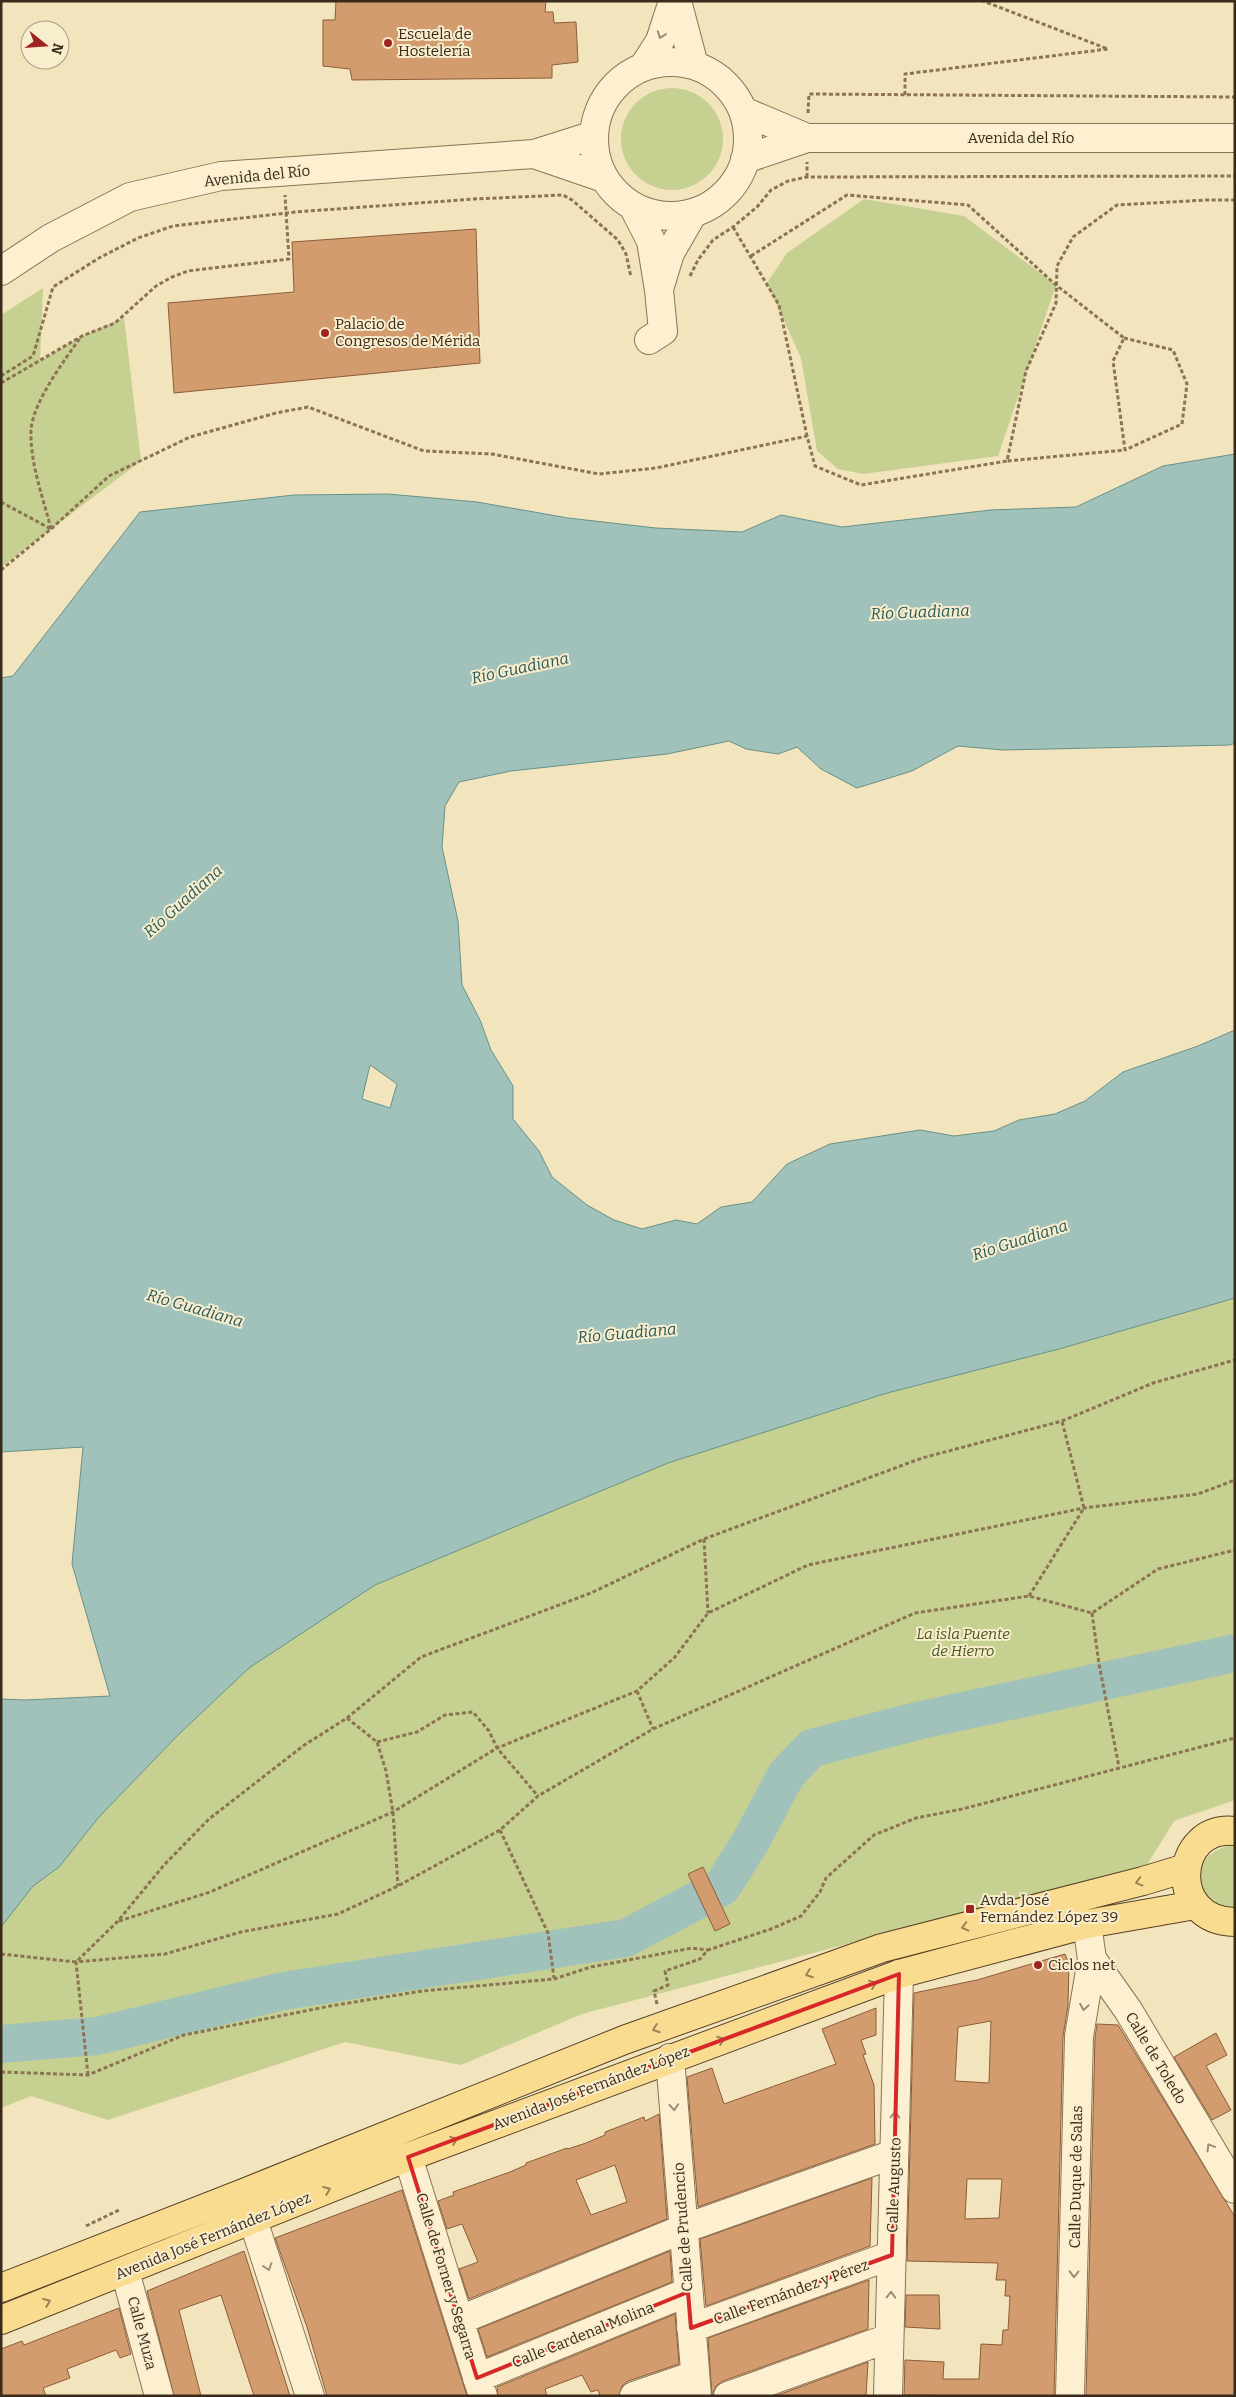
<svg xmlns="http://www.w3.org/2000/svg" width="1236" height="2397" font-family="Bitter,serif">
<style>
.green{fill:#c6d090}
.water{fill:#a1c2ba;stroke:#679188;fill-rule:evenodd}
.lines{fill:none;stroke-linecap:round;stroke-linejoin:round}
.river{stroke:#a1c2ba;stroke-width:38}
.building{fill:#d39c6f;stroke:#8c5c38;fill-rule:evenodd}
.minor-casing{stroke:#8b7354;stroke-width:30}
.major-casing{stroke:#584129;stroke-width:30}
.path{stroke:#8b7354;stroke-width:3;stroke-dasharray:4 2.5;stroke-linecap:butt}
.minor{stroke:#fcf0d0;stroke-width:28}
.major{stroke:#f9dc90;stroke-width:28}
.oneway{stroke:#9a8d76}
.oneway2{stroke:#998356}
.marked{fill:none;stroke:#d62828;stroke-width:4;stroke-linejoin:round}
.poi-dot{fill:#9f231f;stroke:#f8edcd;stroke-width:2}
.labels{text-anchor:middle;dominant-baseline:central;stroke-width:4;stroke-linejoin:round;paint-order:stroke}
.poi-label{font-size:15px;fill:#392a1b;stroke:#f8edcd;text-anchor:start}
.street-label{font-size:15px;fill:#392a1b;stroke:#f8edcd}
.park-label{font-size:15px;font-style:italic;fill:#47571f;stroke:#f8edcd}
.water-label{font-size:16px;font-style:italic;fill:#285a59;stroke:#f8edcd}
</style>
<rect width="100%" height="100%" fill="#f2e4bd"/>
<!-- green -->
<path class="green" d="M621 139a51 51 0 1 1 102 0a51 51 0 1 1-102 0Z
M864,199L964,216L1056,285L998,456L863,474L838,469L817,451L801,358L767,283L787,253Z
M43,288L40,361L82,336L124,318L141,461L1,567V315Z
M1235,1298V1800L1174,1821L1147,1865L582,2014L461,2065L345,2042L108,2120L31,2096L1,2108V1927L33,1885L59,1867L99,1817L179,1734L249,1667L375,1585L668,1463L887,1393L1059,1349Z
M1232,1845L1235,1846V1907C1189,1903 1187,1854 1232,1845Z"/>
<!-- water -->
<path class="water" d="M1235,454V743L1230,745L1003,750L958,746L912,771L857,788L821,769L797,747L778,754L746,749L729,741L667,754L511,771L459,782L445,806L442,847L458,921L462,985L480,1020L491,1050L513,1086V1119L539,1151L552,1177L587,1205L614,1220L642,1229L676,1220L697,1224L721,1207L752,1202L787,1164L830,1144L920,1130L954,1136L994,1131L1019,1120L1055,1114L1085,1101L1123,1072L1198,1046L1235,1030V1298L1059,1349L887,1393L668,1463L375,1585L249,1668L179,1734L99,1817L59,1867L33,1886L1,1927V1699L25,1700L110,1696L72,1564L83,1447L1,1452V678L13,676L140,512L294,495L388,494L477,502L568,518L656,528L742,532L781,515L842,527L991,510L1076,507L1163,466ZM370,1065L397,1084L390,1108L362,1099Z"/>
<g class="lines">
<!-- river -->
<path class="river" d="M1,2044L97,2036L283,1991L626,1938L722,1887L751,1841L786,1775L812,1748L921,1720L1235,1653"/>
</g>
<!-- building -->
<path class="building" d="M336,1H546L545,12H553L554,23L576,22L578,62L552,65V78L352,80L350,69L323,66V20H335Z
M476,229L480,363L174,393L168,303L294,292L292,242Z
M703,1867L730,1924L715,1931L688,1874Z
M1065,1954L1069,1963L1068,2006L1063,2036L1054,2396L904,2395L905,2360L944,2362L943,2379H979L981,2344L1002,2345L1003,2330H1008L1010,2296H1005L1006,2280H996L998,2263L907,2261L914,1993L977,1980ZM991,2021L989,2083L955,2081L958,2027ZM967,2179H1002L999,2218L965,2219Z
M876,2008V2035L861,2040L866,2054L863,2055L874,2085L875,2144L698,2207L687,2077L712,2068L724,2104L836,2064L822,2029Z
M1097,2024L1118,2025L1235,2217V2396H1086L1095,2038Z
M1216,2033L1227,2055L1206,2066L1231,2110L1212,2120L1174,2057Z
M659,2114L667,2219L469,2299L459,2269L478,2262L462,2224L447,2229L438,2201L454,2195L453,2192L510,2172L526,2165V2163L567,2148L568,2149L586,2143L605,2135V2132L644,2117L645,2121ZM615,2165L627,2202L591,2215L576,2180Z
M872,2178L870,2246L706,2306L700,2239Z
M402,2190L467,2396H327L307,2327L275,2238Z
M244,2251L290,2396H254L221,2295L179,2310L201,2396H174L147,2291Z
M670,2251L672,2282L487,2357L478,2329Z
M869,2280L868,2329L723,2381L716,2386L712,2396L708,2338Z
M906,2295H939L940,2329L905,2327Z
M119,2308L131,2354L120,2358L116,2350L67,2369L70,2378L43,2388L46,2396H1V2349L22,2341L24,2345Z
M675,2314L679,2364L628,2381L622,2386L619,2396H600L598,2390L591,2392L582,2375L545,2389L547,2396H498L497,2387Z
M868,2362L866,2396H775Z"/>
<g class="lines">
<defs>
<path id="minor" d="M677,1L694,65
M594 139a77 77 0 1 1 154 0a77 77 0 1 1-154 0Z
M644,66L660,41L673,1
M743,111L807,138
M534,154L604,178
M745,159L807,138H1235
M633,206L651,241L659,290L663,331L649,340
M1,271L51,238L130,197L221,176L534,154L594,135
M660,286L670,253L693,213
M1087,1924L1092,1959L1128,2010L1235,2189
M670,2058L697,2396
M408,2157L483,2396
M253,2220L310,2396
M125,2271L159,2396
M460,2320L683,2229L894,2154
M691,2328L892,2255
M477,2378L688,2292
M634,2396L695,2375
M728,2396L889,2338
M888,2396L899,1974
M1070,2396L1079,2036L1092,1959"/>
<path id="major" d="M1235,1831C1174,1824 1166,1921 1235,1922
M1,2288L241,2194L624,2040L882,1948L1143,1881L1186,1868
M1,2320L408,2157L899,1974L1087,1924L1195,1905"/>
</defs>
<!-- minor casing -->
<use href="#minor" class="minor-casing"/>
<!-- major casing -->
<use href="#major" class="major-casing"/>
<!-- path -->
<path class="path" d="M905,95V74L1108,49L983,1
M808,113L809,94L1235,97
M807,177V162
M733,227L779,305L807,436
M751,256L847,195L968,205L1056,285L1124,338L1113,361L1125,450L1007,461
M690,276L698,260L713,240L733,227L757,207L771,190L788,181L807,177L1235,176
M1124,338L1173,350L1187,384L1182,424L1125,450
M1,376L33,356L53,287L99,258L138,238L173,226L295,212L474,199L563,195L572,200L618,240L626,254L631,277
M1,383L82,336L115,323L156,286L172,277L188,271L289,259L285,195
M1,502L51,529
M51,529C43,497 30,464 31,430C33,402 64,361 80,338
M1,570L51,529L109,476L190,437L276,413L308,407L424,451L492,454L599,474L656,468L807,436L815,466L861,485L1007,461L1026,371L1056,303L1057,266L1073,237L1117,205L1206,200H1235
M704,1539L708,1613
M1029,1596L1084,1508L1062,1421
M1092,1613L1099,1664L1119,1767
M637,1691L653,1729
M347,1718L377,1742L386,1771L393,1812L398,1886
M377,1742L417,1732L445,1715L473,1712L489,1731L497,1748L538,1796
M500,1830L548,1933L554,1978
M119,1921L210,1892L393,1812L497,1748L637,1691L675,1657L708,1613L808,1565L1084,1508L1198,1494L1235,1480
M1,1954L76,1962L118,1921L164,1865L209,1819L303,1746L347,1718L421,1657L591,1593L704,1539L922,1458L1062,1421L1153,1383L1235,1360
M657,2004L654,1991L668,1985L665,1971L700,1959L708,1950L771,1929L801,1916L820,1892L826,1878L874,1835L916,1818L962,1809L1235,1738
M1,2072L88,2075L184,2035L330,2006L422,1991L554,1979L591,1967L692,1948L708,1950
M88,2075L76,1962L165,1954L241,1932L338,1914L398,1886L500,1830L538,1796L653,1729L915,1613L1029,1596L1092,1613L1158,1569L1235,1550
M86,2226L121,2209"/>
<!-- minor -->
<use href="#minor" class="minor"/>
<!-- major -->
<use href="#major" class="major"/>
</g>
<!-- one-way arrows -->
<defs><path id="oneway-chevron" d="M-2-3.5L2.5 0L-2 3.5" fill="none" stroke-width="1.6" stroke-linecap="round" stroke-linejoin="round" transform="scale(1.25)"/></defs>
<g class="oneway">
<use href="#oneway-chevron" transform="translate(661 35) rotate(110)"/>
<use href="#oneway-chevron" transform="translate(1084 2007) rotate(99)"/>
<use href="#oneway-chevron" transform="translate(674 2107) rotate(86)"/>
<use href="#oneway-chevron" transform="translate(895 2115) rotate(-88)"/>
<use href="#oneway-chevron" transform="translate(1210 2147) rotate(-121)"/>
<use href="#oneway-chevron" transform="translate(268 2267) rotate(72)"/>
<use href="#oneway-chevron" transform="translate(1074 2274) rotate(91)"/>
<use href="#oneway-chevron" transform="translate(891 2295) rotate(-89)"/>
</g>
<g class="oneway2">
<use href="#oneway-chevron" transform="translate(1139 1882) rotate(165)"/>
<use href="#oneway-chevron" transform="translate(965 1927) rotate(166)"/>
<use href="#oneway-chevron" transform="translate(809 1974) rotate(160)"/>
<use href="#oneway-chevron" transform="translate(873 1984) rotate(-20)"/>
<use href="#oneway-chevron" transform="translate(656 2029) rotate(160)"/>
<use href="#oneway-chevron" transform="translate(721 2040) rotate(-20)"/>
<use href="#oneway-chevron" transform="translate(454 2140) rotate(-21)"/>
<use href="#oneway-chevron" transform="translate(327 2190) rotate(-22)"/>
<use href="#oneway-chevron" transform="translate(47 2302) rotate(-22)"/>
</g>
<!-- marked area -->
<path class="marked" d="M899,1974L892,2255L691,2328L688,2292L477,2378L408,2157Z"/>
<!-- markers -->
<g class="poi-dot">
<circle cx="388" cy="43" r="5"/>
<circle cx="325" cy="333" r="5"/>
<rect x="965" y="1904" width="10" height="10" rx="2.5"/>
<circle cx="1038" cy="1965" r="5"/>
</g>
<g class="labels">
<!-- poi labels -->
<g class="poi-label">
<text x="398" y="34">Escuela de<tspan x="398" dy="17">Hostelería</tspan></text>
<text x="335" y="324">Palacio de<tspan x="335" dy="17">Congresos de Mérida</tspan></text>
<text x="980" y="1900">Avda. José<tspan x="980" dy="17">Fernández López 39</tspan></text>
<text x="1048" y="1965">Ciclos net</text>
</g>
<!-- street labels -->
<g class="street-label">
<text x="1021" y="138">Avenida del Río</text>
<text transform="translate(257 176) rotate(-6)">Avenida del Río</text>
<text transform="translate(1156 2058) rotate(59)">Calle de Toledo</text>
<text transform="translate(591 2088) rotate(-21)">Avenida José Fernández López</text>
<text transform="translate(1076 2177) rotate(-89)">Calle Duque de Salas</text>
<text transform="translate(894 2185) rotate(-88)">Calle Augusto</text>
<text transform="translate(683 2227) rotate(-94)">Calle de Prudencio</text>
<text transform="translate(213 2236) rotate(-22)">Avenida José Fernández López</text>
<text transform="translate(446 2276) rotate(73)">Calle de Forner y Segarra</text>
<text transform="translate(791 2292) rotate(-20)">Calle Fernández y Pérez</text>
<text transform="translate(142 2333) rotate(75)">Calle Muza</text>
<text transform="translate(583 2335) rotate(-22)">Calle Cardenal Molina</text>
</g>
<!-- park labels -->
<g class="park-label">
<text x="963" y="1634">La isla Puente<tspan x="963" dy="17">de Hierro</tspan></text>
</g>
<!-- water labels -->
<g class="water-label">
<text transform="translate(920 612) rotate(-2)">Río Guadiana</text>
<text transform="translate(520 668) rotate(-12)">Río Guadiana</text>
<text transform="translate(183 901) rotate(-42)">Río Guadiana</text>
<text transform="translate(1020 1240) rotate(-18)">Río Guadiana</text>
<text transform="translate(195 1308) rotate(16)">Río Guadiana</text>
<text transform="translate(627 1333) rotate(-5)">Río Guadiana</text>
</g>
</g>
<!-- border -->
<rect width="1236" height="2397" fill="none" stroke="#392a1b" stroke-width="5"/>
<!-- north arrow -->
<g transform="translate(45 45) rotate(107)"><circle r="24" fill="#f8edcd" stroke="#ac9f86"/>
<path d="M0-4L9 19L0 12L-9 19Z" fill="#9f231f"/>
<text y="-8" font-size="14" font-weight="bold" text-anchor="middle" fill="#392a1b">N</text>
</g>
</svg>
